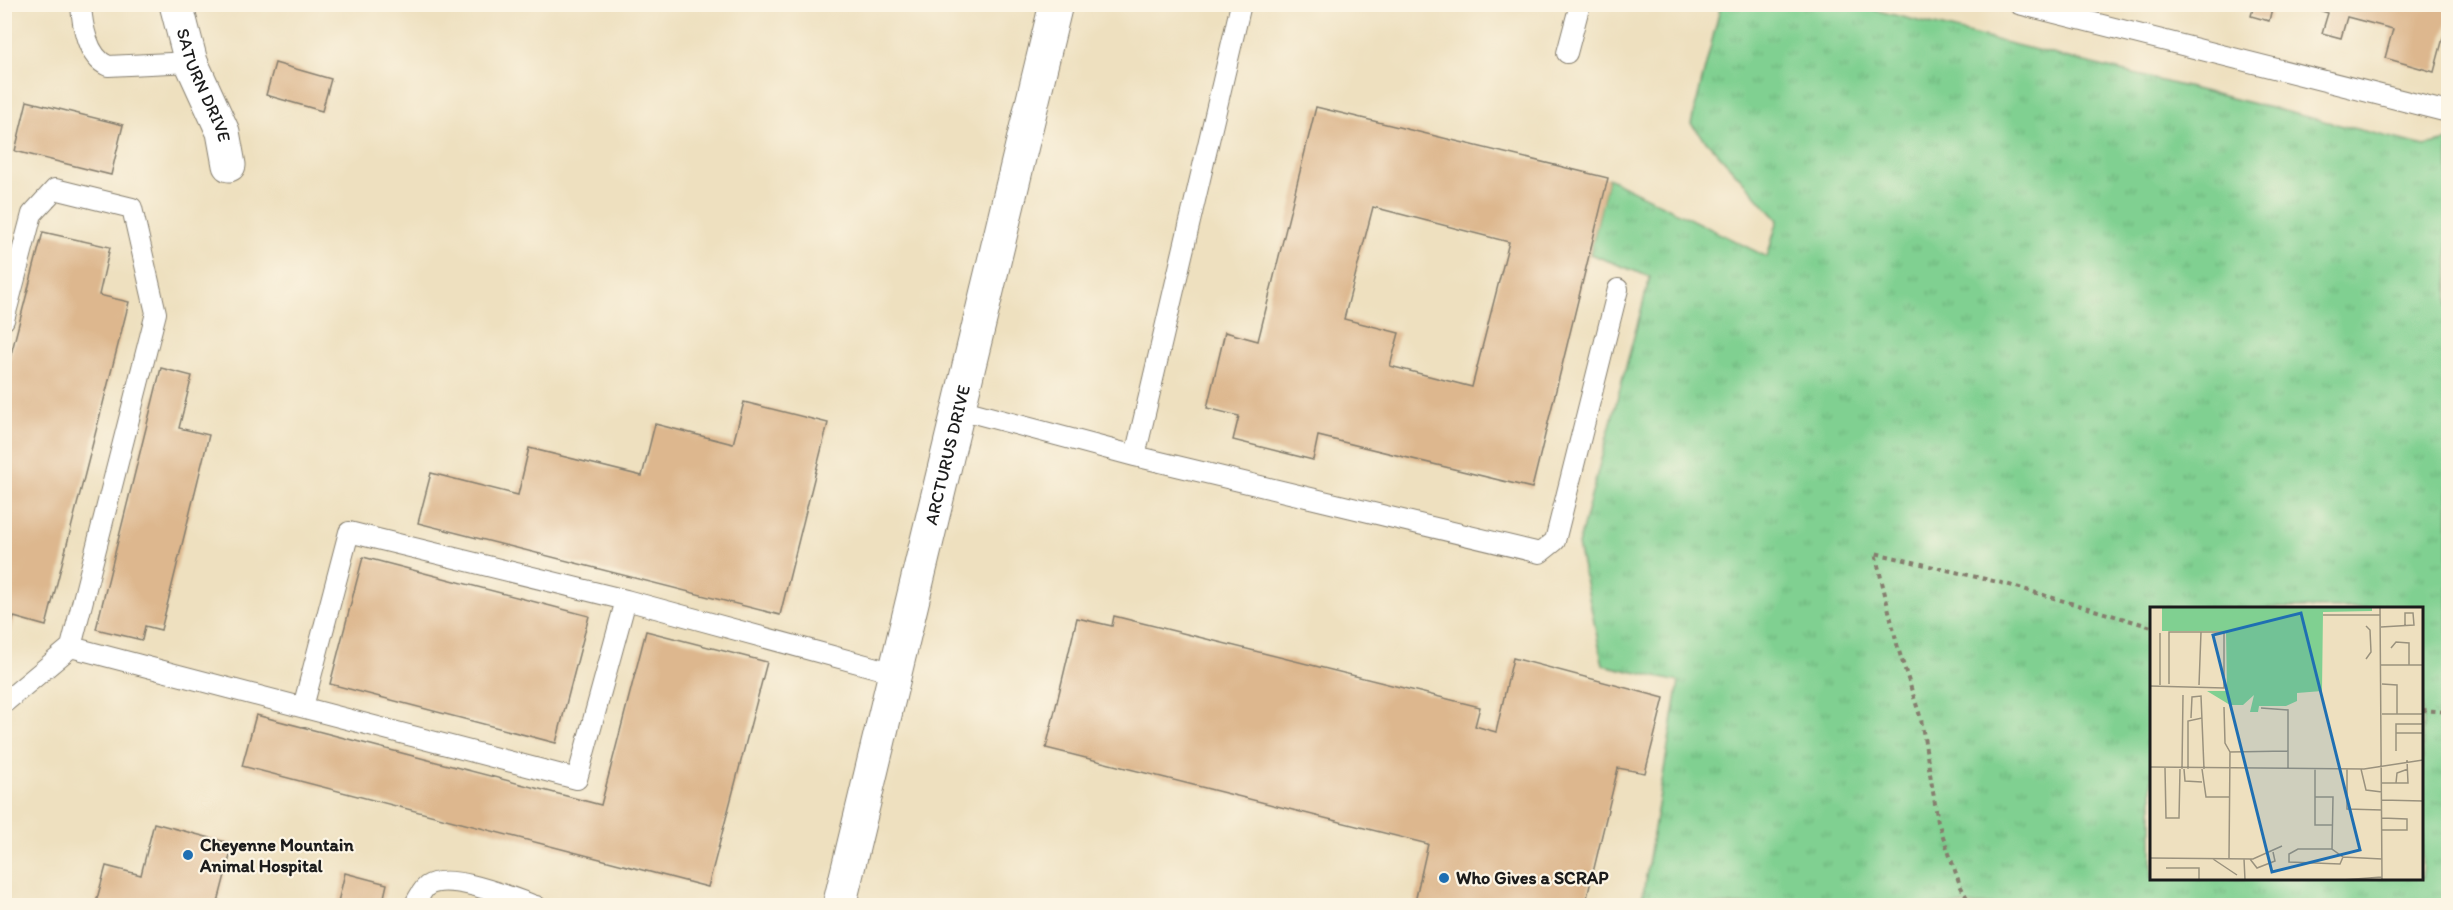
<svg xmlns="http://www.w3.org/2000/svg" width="2453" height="910" font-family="Itim,sans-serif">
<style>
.grass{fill:url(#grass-tufts);stroke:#4e7656;stroke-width:1.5;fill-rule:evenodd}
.building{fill:#ddb78e;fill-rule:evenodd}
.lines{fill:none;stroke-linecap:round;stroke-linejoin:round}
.service-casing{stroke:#857e6e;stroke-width:22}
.minor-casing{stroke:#857e6e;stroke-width:35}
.tertiary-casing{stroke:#857e6e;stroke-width:35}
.path{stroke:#857e6e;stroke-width:4;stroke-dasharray:4.5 4.5;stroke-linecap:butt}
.service{stroke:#fff;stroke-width:20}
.minor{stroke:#fff;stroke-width:33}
.tertiary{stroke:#fff;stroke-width:33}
.poi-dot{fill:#1f6fb2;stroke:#fcf5e5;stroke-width:2}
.labels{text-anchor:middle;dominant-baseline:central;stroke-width:4.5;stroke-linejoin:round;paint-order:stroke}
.street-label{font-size:18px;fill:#1c1c1c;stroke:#fcf5e5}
.poi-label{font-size:18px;font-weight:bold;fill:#1c1c1c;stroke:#fcf5e5;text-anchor:start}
.inset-road{fill:none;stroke:#9a927e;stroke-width:1.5}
.view{fill:#1f6fb2;fill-opacity:0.15;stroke:#1f6fb2;stroke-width:3}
.inset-edge{fill:none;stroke:#1c1c1c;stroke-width:3}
</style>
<defs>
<pattern id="grass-tufts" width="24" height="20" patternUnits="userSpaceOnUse" patternTransform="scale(1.5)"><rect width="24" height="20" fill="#80d091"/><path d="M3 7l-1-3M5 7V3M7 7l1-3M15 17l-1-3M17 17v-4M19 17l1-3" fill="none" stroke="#6eb27c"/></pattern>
</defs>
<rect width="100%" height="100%" fill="#fcf5e5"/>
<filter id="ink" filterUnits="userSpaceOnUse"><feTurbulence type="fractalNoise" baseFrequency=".0167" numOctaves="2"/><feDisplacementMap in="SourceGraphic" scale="12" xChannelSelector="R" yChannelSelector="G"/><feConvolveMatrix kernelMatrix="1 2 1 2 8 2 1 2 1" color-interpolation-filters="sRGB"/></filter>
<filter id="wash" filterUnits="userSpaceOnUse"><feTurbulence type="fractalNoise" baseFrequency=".008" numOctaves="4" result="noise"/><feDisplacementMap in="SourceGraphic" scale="24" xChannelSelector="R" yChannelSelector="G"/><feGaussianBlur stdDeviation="1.35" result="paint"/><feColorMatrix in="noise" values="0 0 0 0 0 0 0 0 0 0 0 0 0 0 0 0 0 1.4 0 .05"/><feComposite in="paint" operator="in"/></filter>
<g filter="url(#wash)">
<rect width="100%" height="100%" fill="#eee0bf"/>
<!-- grass -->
<path class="grass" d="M1721,5H1871L1870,9L2425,146L2448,141V905H1641L1679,682L1603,665L1578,545L1650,277L1590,254L1608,178L1767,257L1778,220L1691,124ZM2152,608H2422V878H2152Z"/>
<g id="blocks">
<!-- building -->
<path class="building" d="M2254,4H2273L2269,21L2251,16Z
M2301,4H2448V19L2434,72L2385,58L2393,29L2347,17L2341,38L2322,33L2328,13Z
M275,63L331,79L322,111L266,95Z
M27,101L123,125L111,175L15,151Z
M1316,107L1608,178L1532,488L1318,436L1313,460L1233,440L1239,416L1207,408L1225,332L1258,341ZM1373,207L1509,242L1472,387L1390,366L1399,333L1344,319Z
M43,232L110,247L99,295L129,302L46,626L14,617L5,649L4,381Z
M161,368L192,376L179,428L209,435L161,630L145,626L142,640L96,629Z
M744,402L828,423L780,615L418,523L431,473L518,495L529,448L642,476L655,424L733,444Z
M363,557L589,616L556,743L330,684Z
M1114,616L1480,707L1475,726L1496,732L1513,658L1664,698L1645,773L1618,768L1585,906H1414L1428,844L1046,748L1077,618L1112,626Z
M646,631L767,662L708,887L242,766L256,715L601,805Z
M154,823L233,844L217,906H95L106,866L141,875Z
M345,873L387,884L382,906H337Z"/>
</g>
</g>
<g filter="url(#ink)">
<use href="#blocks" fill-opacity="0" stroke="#857e6e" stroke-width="1.5"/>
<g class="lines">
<defs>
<path id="service" d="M81,4C82,24 87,57 108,66L191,62
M2019,4L2448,112
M1567,53L1580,4
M4,320L32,214L55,189L132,208L156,313L71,647
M959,409L1135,456L1241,4
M1135,456L1540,553L1555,541L1618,289
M4,703L71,647L577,779L626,600L895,673
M303,707L349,532L626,600
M414,906C417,900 422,890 427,886C449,871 512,898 536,906"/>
<g id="minor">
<path id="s1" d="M176,4L191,62L223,132L229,165"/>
</g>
<g id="tertiary">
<path id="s2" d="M839,906L1056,4"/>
</g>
</defs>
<!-- service casing -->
<use href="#service" class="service-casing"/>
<!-- minor casing -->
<use href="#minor" class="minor-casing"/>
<!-- tertiary casing -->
<use href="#tertiary" class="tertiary-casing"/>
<!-- path -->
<path class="path" d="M1147,5V4
M2422,710L2448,712
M1971,906L1960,885L1938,822L1921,719L1898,648L1875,553L2006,584L2152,627"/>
<!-- service -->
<use href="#service" class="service"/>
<!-- minor -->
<use href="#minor" class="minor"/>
<!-- tertiary -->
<use href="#tertiary" class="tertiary"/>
</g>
</g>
<!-- markers -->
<g class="poi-dot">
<circle cx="188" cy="855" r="6"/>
<circle cx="1444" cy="878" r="6"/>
</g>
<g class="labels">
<!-- street labels -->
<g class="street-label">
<text stroke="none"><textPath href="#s1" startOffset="86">SATURN DRIVE</textPath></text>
<text stroke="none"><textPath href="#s2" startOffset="464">ARCTURUS DRIVE</textPath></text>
</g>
<!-- poi labels -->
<g class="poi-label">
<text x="200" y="845">Cheyenne Mountain<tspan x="200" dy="21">Animal Hospital</tspan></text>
<text x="1456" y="878">Who Gives a SCRAP</text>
</g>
</g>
<!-- overview -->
<g transform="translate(2150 607)">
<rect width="273" height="273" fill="#eee0bf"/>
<path d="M12,0H222V4L173,5L172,84L147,86V94L136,99H109L108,105H100L104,88L93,98H80L57,84H77L76,24H12Z" fill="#80d091"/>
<path class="inset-road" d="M230,0L232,273M173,8H230M216,19L220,23L221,45L216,52M231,20L264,18L263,6H255V18M10,26V78M241,41L246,35L259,36V58M231,58H273M232,77L247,78V107M49,78L51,25M0,79L74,81V25H19V77M74,100L75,136L80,145M111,101L138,103V144M232,107H273M41,111L42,90L51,89L54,162M246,126H273M246,144V117H273M0,160L214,162L273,153M15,161L16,211H29L30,162M32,162L33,88M34,162L35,174L52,175M38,162V114L52,111M52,162L56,190H80M165,162V190H183L182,242L193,250L232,252M197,162V202L232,203M211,162L216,183L232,185M232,176H258L257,153M246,176L247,166L258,162M165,190V218H183M232,193L273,194M232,211L257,212V223H232M182,242H148L139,247V255L190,257L193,250M0,251L103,252L132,239M63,252L87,268M79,252L80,145L138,144V162M94,252L95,273M100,252L107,261L125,254L123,245M16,261H49V273M192,273L232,270"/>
<path class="view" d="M151,6L210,243L122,265L63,28Z"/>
<rect width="273" height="273" class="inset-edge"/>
</g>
<!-- margin -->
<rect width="2453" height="910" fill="none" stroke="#fcf5e5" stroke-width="24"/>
</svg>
